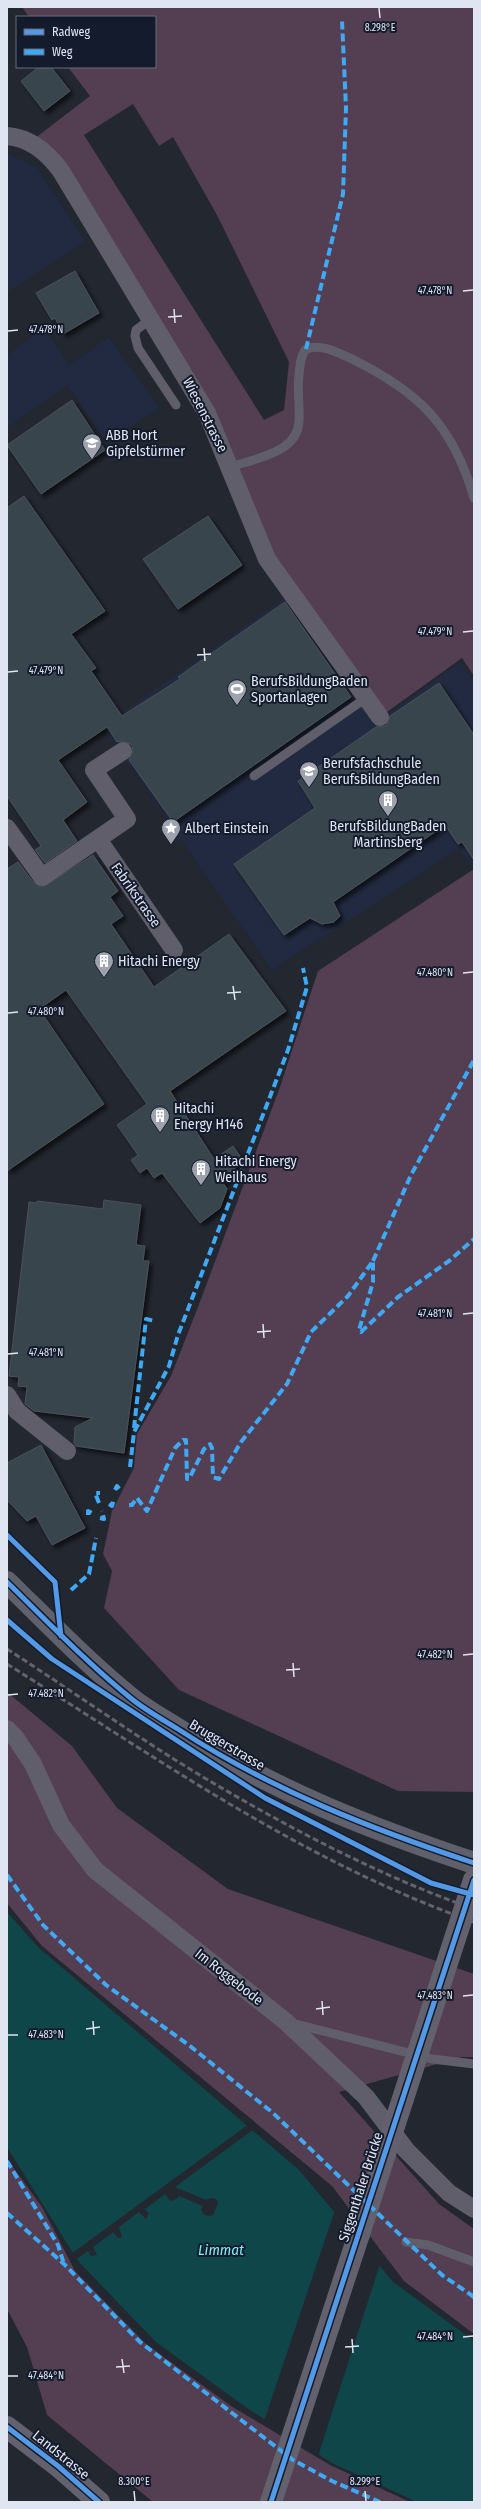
<svg xmlns="http://www.w3.org/2000/svg" width="481" height="2509" font-family="'Fira Sans Condensed',sans-serif">
<style>
.built{fill:#212a40}
.green{fill:#533e52;fill-rule:evenodd}
.water{fill:#0f464a}
.pier{fill:#232730}
.building{fill:#38444d;stroke:#4c5159;filter:url(#shadow)}
.lines{fill:none;stroke-linecap:round;stroke-linejoin:round}
.service{stroke:#5f5e6a;stroke-width:9}
.minor{stroke:#5f5e6a;stroke-width:18}
.secondary{stroke:#63616e;stroke-width:22}
.primary{stroke:#605f6c;stroke-width:22}
.rail{stroke:#64636d;stroke-width:3;stroke-dasharray:6 3;stroke-linecap:butt}
.secondary-bridge{stroke:#63616e;stroke-width:22}
.quiet{stroke:#3fa9f5;stroke-width:4;stroke-dasharray:8 4;stroke-linecap:butt}
.cycleway-casing{stroke:#141b2c;stroke-width:8}
.cycleway{stroke:#5399e6;stroke-width:5}
.ticks{fill:none;stroke:#e0e5f2;stroke-width:1.5}
.labels{text-anchor:middle;dominant-baseline:central;stroke-width:4;stroke-linejoin:round;paint-order:stroke}
.street-label{font-size:14px;fill:#e0e5f2;stroke:#141b2c}
.poi-label{font-size:14px;fill:#e0e5f2;stroke:#141b2c;text-anchor:start}
.water-label{font-size:15px;font-style:italic;fill:#7eedf5;stroke:#141b2c}
.ticks-label{font-size:10px;text-anchor:middle;fill:#e0e5f2;stroke:#141b2c;stroke-width:4;stroke-linejoin:round;paint-order:stroke}
</style>
<defs>
<filter id="shadow"><feDropShadow dx="3.5" dy="3.5" stdDeviation="2" flood-color="#0009"/></filter>
</defs>
<rect width="100%" height="100%" fill="#232730"/>
<!-- built -->
<path class="built" d="M7,153L37,167L85,241L7,292Z
M44,329L69,365L109,337L159,408L107,442L67,385L7,428V355Z
M286,597L374,724L461,662L474,682V865L472,866L459,849L272,970L102,727Z"/>
<!-- green -->
<path class="green" d="M22,7H474V676L462,658L380,717L283,584L220,441L61,171L30,142L90,96L68,67H155V17H29ZM133,104L159,146L173,137L218,217L289,362L284,410L264,420L84,135Z
M474,869V1792L398,1791L179,1690L104,1608L112,1571L103,1554L112,1511L134,1468L137,1434L171,1376L198,1307L280,1087L318,971Z
M7,1692L72,1746L117,1808L228,1889L474,1974V2057H462L339,2092L439,2204L474,2229V2334L404,2281L332,2186L42,1946L7,1903Z
M7,2159L42,2207L75,2271L146,2344L231,2406L330,2465L410,2502H153L47,2415L27,2347L7,2309Z"/>
<!-- water -->
<path class="water" d="M7,1912L38,1947L299,2170L393,2282L474,2341V2502H417L332,2463L247,2408L156,2342L78,2261L7,2147Z"/>
<!-- pier -->
<path class="pier" d="M249,2124L254,2129L175,2187L206,2200L211,2198L216,2199L218,2203L213,2215L209,2216L203,2214L201,2210L203,2206L179,2196L177,2199L170,2201L165,2194L145,2209L149,2214L146,2219L139,2212L119,2227L122,2237L118,2238L113,2232L93,2247L97,2255L91,2256L88,2251L75,2260L71,2254Z
M335,2210L380,2264L318,2456L264,2421Z"/>
<!-- building -->
<path class="building" d="M39,67H51L70,91L44,111L21,81Z
M75,271L99,313L63,334L55,318L52,320L36,293Z
M72,400L105,450L41,494L7,445Z
M24,496L105,611L71,634L96,668L91,671L122,716L180,679L178,677L285,602L351,697L173,822L129,760L133,751L132,745L123,741L117,742L107,727L58,760L87,802L63,820L77,841L45,863L35,850L41,846L7,796V508Z
M208,516L242,565L178,609L143,559Z
M439,683L474,735V860L462,842L458,844L445,825L333,902L340,916L334,922L322,924L310,918L284,935L234,864L315,808L298,781L376,727L386,726L390,716Z
M93,855L118,891L110,897L123,916L111,924L154,987L229,934L286,1011L170,1091L214,1159L233,1146L240,1156L232,1175L223,1183L227,1189L220,1208L200,1223L162,1173L154,1178L147,1168L140,1173L131,1160L138,1155L117,1125L147,1104L66,990L39,1009L104,1104L7,1171V869L18,862L34,883L43,887Z
M104,1200L141,1205L136,1245L145,1246L143,1261H149L124,1453L76,1446L74,1443L75,1427L93,1418L34,1411L25,1404L27,1387L18,1386L19,1377L9,1376L29,1202L37,1203V1201L103,1209Z
M41,1445L85,1528L52,1545L36,1516L27,1521L7,1500V1463Z"/>
<g class="lines">
<!-- service -->
<path class="service" d="M151,319L136,330L135,336L138,348L176,405
M230,467C254,459 298,453 299,421C300,405 297,391 299,375C300,367 300,356 306,349C321,343 339,353 352,359C419,392 453,425 474,498
M254,776L366,698
M292,2023L432,2059L474,2064
M406,2242L428,2245L474,2262"/>
<!-- minor -->
<path class="minor" d="M7,136C31,138 48,153 61,171L207,413L267,559L380,717
M7,828L42,877L127,819L94,770L123,751
M98,839L174,950
M7,1395L17,1411L67,1451
M7,1729L15,1737L33,1764L61,1825L95,1870L285,2021L366,2097L406,2150L449,2193L474,2209"/>
<!-- secondary -->
<path class="secondary" d="M7,2427L58,2466L99,2502
M271,2502L359,2234"/>
<!-- primary -->
<path class="primary" d="M7,1582C48,1622 88,1664 133,1700C147,1711 165,1721 181,1731C272,1790 371,1829 474,1863"/>
<!-- rail -->
<path class="rail" d="M7,1649C74,1692 139,1739 208,1780C293,1830 380,1876 474,1909
M7,1664C160,1760 302,1861 474,1922"/>
<!-- secondary-bridge -->
<path class="secondary-bridge" d="M359,2234L474,1880"/>
<!-- quiet -->
<path class="quiet" d="M306,349L343,194L346,108L342,20
M373,1261L411,1175L474,1060
M134,1428L146,1319L155,1321
M130,1467L134,1432L169,1366L178,1335L288,1050L307,987L303,968
M115,1490L117,1486L121,1491
M99,1503L95,1493H100
M109,1504L112,1506L114,1499
M129,1505H132L137,1498L147,1511L175,1448L183,1440H186L187,1479H189L204,1449L210,1444L212,1448L213,1477L219,1479L241,1442L287,1384L311,1332L348,1296L373,1261V1282L359,1330L361,1332L398,1297L449,1261L474,1239
M88,1515V1511L94,1514
M100,1518L104,1519L102,1511
M71,1590L89,1574L96,1538
M7,1875L43,1925L106,1985L190,2046L273,2113L442,2275L474,2297
M7,2161L58,2245L64,2264
M7,2213L65,2265L140,2342L293,2460L332,2481L380,2502"/>
<defs>
<path id="cycleway" d="M7,1535L55,1582L61,1636
M7,1582C48,1622 88,1664 133,1700C147,1711 165,1721 181,1731C272,1790 371,1829 474,1863
M7,1620L52,1659L265,1798L431,1883L474,1895
M7,2427L58,2466L99,2502
M271,2502L474,1880"/>
</defs>
<!-- cycleway casing -->
<use href="#cycleway" class="cycleway-casing"/>
<!-- cycleway -->
<use href="#cycleway" class="cycleway"/>
</g>
<!-- ticks -->
<path class="ticks" d="M379,8L380,18M463,291L473,290M174,309L175,323M168,317L182,316M8,331L18,330M463,632L473,631M204,648L205,661M197,655L211,654M8,672L18,671M463,973L473,972M233,986L235,1000M227,993L241,992M8,1013L18,1012M463,1314L473,1313M263,1324L264,1338M257,1332L271,1331M8,1354L18,1353M463,1655L473,1654M293,1663L294,1677M286,1670L300,1669M8,1695L18,1694M463,1996L473,1995M322,2001L323,2015M316,2009L330,2007M93,2021L94,2035M86,2029L100,2027M8,2035H18M463,2337L473,2336M352,2339L353,2353M345,2347L359,2346M122,2359L124,2373M116,2367L130,2366M8,2376H18M134,2491L135,2501M365,2491L366,2501"/>
<!-- icons -->
<defs>
<symbol id="school-pin" viewBox="-11 -11 22 30"><path d="M0 17L-7.5 6A9.5 9.5 0 1 1 7.5 6Z" fill="#9ea2ae" stroke="#141b2c"/><path d="M0-5L7-2L0 1L-7-2ZM-4 1L0 2.5L4 1V4Q0 6-4 4Z" fill="#fff"/></symbol>
<symbol id="stadium-pin" viewBox="-11 -11 22 30"><path d="M0 17L-7.5 6A9.5 9.5 0 1 1 7.5 6Z" fill="#9ea2ae" stroke="#141b2c"/><path d="M0-5a6.5 5 0 1 0 0 10a6.5 5 0 1 0 0-10ZM-3.5-1.8h7v3.6h-7Z" fill="#fff"/></symbol>
<symbol id="building-pin" viewBox="-11 -11 22 30"><path d="M0 17L-7.5 6A9.5 9.5 0 1 1 7.5 6Z" fill="#9ea2ae" stroke="#141b2c"/><path d="M-4-6H4V6H1V3H-1V6H-4ZM-2.5-4.3h1.7v1.8h-1.7ZM.8-4.3h1.7v1.8H.8ZM-2.5-1h1.7V.8h-1.7ZM.8-1h1.7V.8H.8Z" fill="#fff"/></symbol>
<symbol id="sight-pin" viewBox="-11 -11 22 30"><path d="M0 17L-7.5 6A9.5 9.5 0 1 1 7.5 6Z" fill="#9ea2ae" stroke="#141b2c"/><path d="M0-6L1.8-2.2L6-1.7L2.9 1.2L3.7 5.4L0 3.3L-3.7 5.4L-2.9 1.2L-6-1.7L-1.8-2.2Z" fill="#fff"/></symbol>
</defs>
<g fill-rule="evenodd">
<use href="#school-pin" x="81" y="432" width="22" height="30"/>
<use href="#stadium-pin" x="226" y="678" width="22" height="30"/>
<use href="#school-pin" x="298" y="760" width="22" height="30"/>
<use href="#building-pin" x="377" y="789" width="22" height="30"/>
<use href="#sight-pin" x="160" y="817" width="22" height="30"/>
<use href="#building-pin" x="93" y="950" width="22" height="30"/>
<use href="#building-pin" x="149" y="1105" width="22" height="30"/>
<use href="#building-pin" x="190" y="1158" width="22" height="30"/>
</g>
<g class="labels">
<!-- street labels -->
<g class="street-label">
<text transform="translate(205 415) rotate(63)">Wiesenstrasse</text>
<text transform="translate(136 895) rotate(55)">Fabrikstrasse</text>
<text transform="translate(227 1745) rotate(31)">Bruggerstrasse</text>
<text transform="translate(229 1977) rotate(38)">Im Roggebode</text>
<text transform="translate(361 2187) rotate(-72)">Siggenthaler Brücke</text>
<text transform="translate(61 2455) rotate(39)">Landstrasse</text>
</g>
<!-- poi labels -->
<g class="poi-label">
<text x="106" y="435">ABB Hort<tspan x="106" dy="16">Gipfelstürmer</tspan></text>
<text x="251" y="681">BerufsBildungBaden<tspan x="251" dy="16">Sportanlagen</tspan></text>
<text x="323" y="763">Berufsfachschule<tspan x="323" dy="16">BerufsBildungBaden</tspan></text>
<text x="388" y="826" text-anchor="middle">BerufsBildungBaden<tspan x="388" dy="16">Martinsberg</tspan></text>
<text x="185" y="828">Albert Einstein</text>
<text x="118" y="961">Hitachi Energy</text>
<text x="174" y="1108">Hitachi<tspan x="174" dy="16">Energy H146</tspan></text>
<text x="215" y="1161">Hitachi Energy<tspan x="215" dy="16">Weilhaus</tspan></text>
</g>
<!-- water labels -->
<g class="water-label">
<text x="221" y="2250">Limmat</text>
</g>
</g>
<g class="ticks-label">
<text x="380" y="31">8.298°E</text>
<text x="435" y="294">47.478°N</text>
<text x="46" y="333">47.478°N</text>
<text x="435" y="635">47.479°N</text>
<text x="46" y="674">47.479°N</text>
<text x="435" y="976">47.480°N</text>
<text x="46" y="1015">47.480°N</text>
<text x="435" y="1317">47.481°N</text>
<text x="46" y="1356">47.481°N</text>
<text x="435" y="1658">47.482°N</text>
<text x="46" y="1697">47.482°N</text>
<text x="435" y="1999">47.483°N</text>
<text x="46" y="2038">47.483°N</text>
<text x="435" y="2340">47.484°N</text>
<text x="46" y="2379">47.484°N</text>
<text x="134" y="2485">8.300°E</text>
<text x="365" y="2485">8.299°E</text>
</g>
<!-- border -->
<rect width="481" height="2509" fill="none" stroke="#e0e5f2" stroke-width="16"/>
<!-- legend -->
<rect x="16" y="16" width="140" height="52" fill="#141b2c" stroke="#666c7b"/>
<rect x="24" y="29" width="20" height="6" fill="#5399e6" stroke="#666c7b"/>
<text x="52" y="36" font-size="12" fill="#e0e5f2">Radweg</text>
<rect x="24" y="49" width="20" height="6" fill="#3fa9f5" stroke="#666c7b"/>
<text x="52" y="56" font-size="12" fill="#e0e5f2">Weg</text>
</svg>
